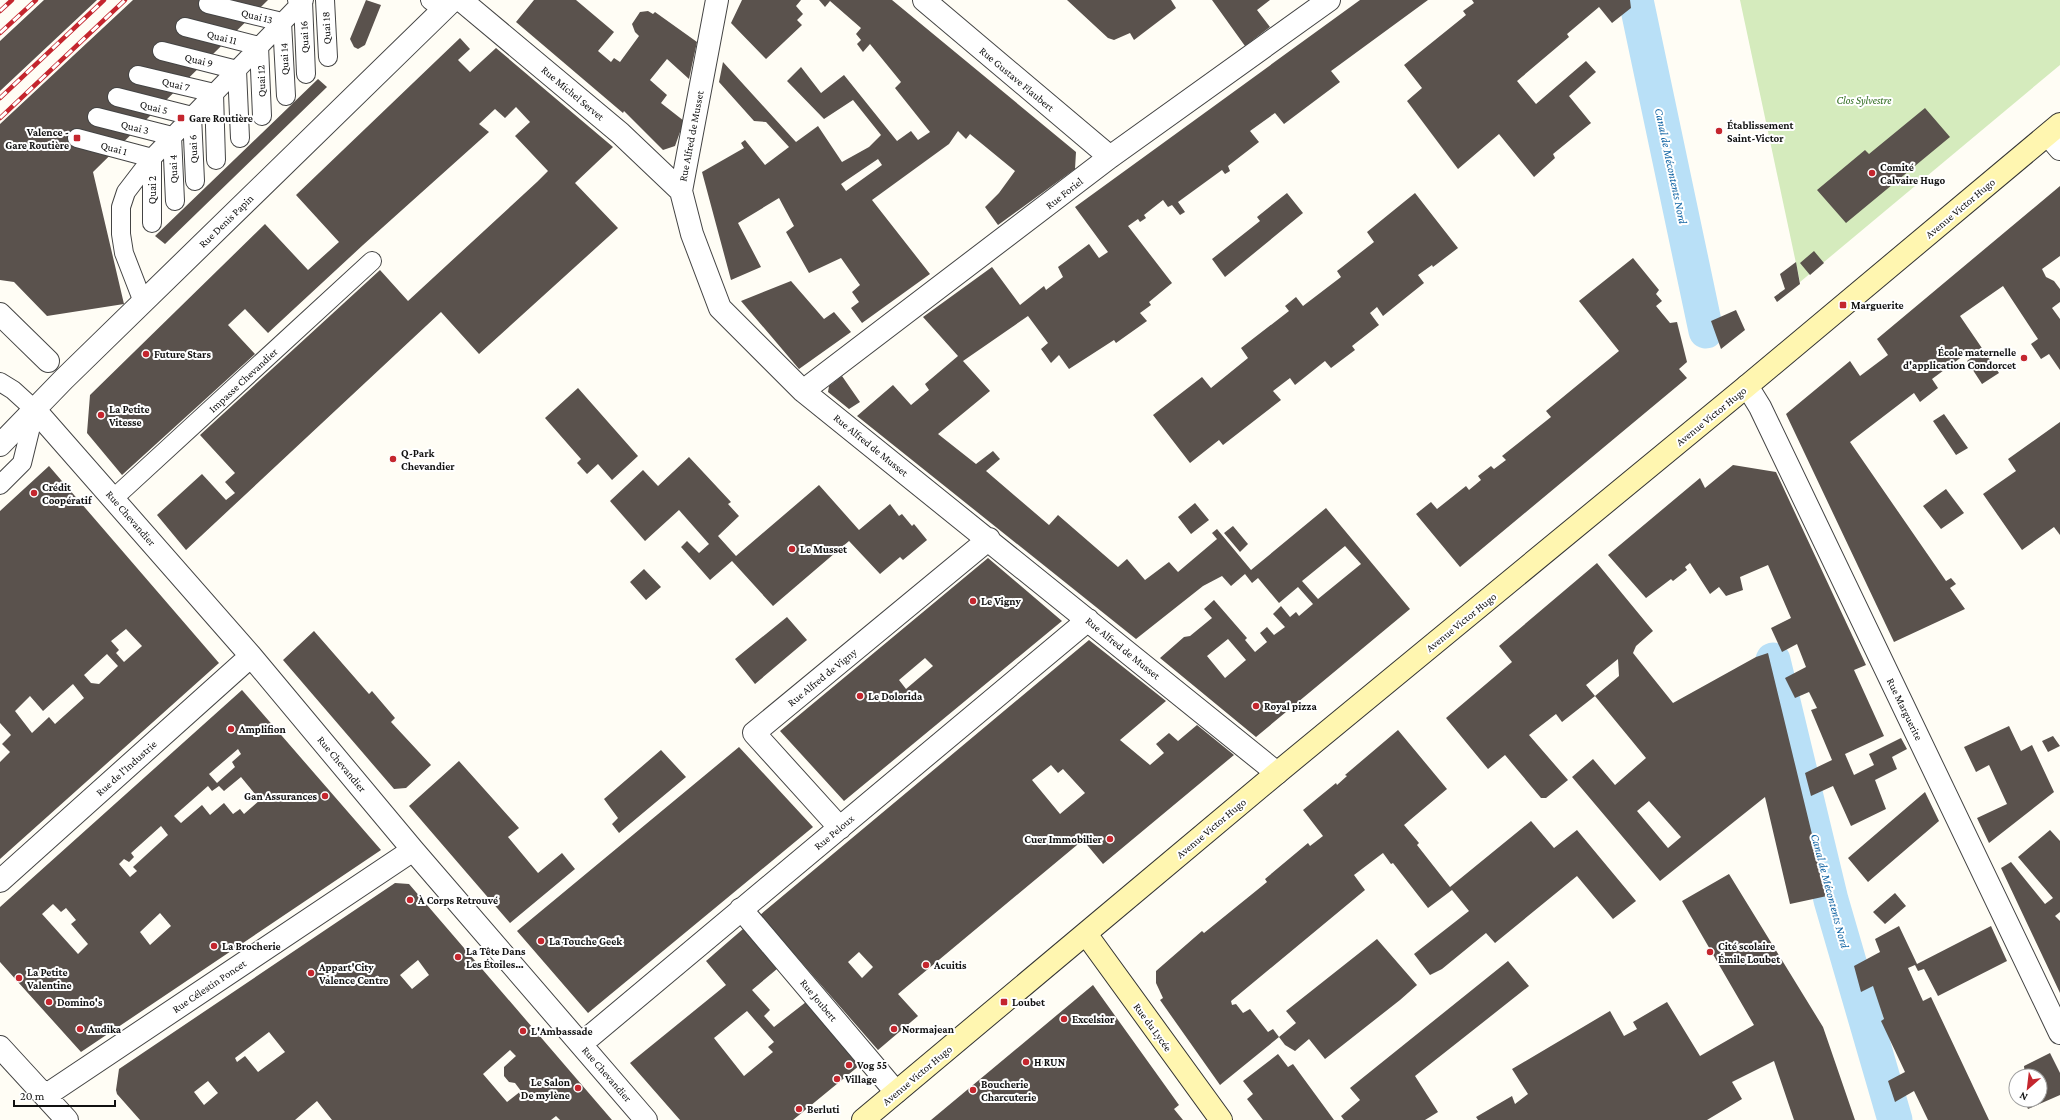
<svg xmlns="http://www.w3.org/2000/svg" width="2060" height="1120" font-family="'Crimson Pro',serif">
<style>
.green{fill:#d5ebbd}
.lines{fill:none;stroke-linecap:round;stroke-linejoin:round}
.canal{stroke:#b9e0f7;stroke-width:35}
.building{fill:#5a524d;fill-rule:evenodd}
.lane-casing{stroke:#444;stroke-width:20}
.street-casing{stroke:#444;stroke-width:24}
.secondary-casing{stroke:#333;stroke-width:24}
.lane{stroke:#fff;stroke-width:18}
.street{stroke:#fff;stroke-width:22}
.secondary{stroke:#fff6b0;stroke-width:22}
.rail-casing{stroke:#c4262e;stroke-width:4.5}
.rail{stroke:#fff;stroke-width:3;stroke-dasharray:9;stroke-linecap:butt}
.poi-dot{fill:#c4262e;stroke:#fff;stroke-width:1.5}
.labels{text-anchor:middle;dominant-baseline:central;stroke-width:4;stroke-linejoin:round;paint-order:stroke}
.street-label{font-size:11px;fill:#111;stroke:#fff}
.park-label{font-size:11px;font-style:italic;fill:#2f6b1f;stroke:#fff}
.poi-label{font-size:11px;font-weight:bold;fill:#111;stroke:#fff;text-anchor:start}
.water-label{font-size:12px;font-style:italic;fill:#1768a6;stroke:#fff}
</style>
<rect width="100%" height="100%" fill="#fffdf5"/>
<!-- green -->
<path class="green" d="M1740,0H2060V65L1800,282Z"/>
<g class="lines">
<!-- canal -->
<path class="canal" d="M1636,0L1706,331
M1773,660L1831,900L1895,1120"/>
</g>
<!-- building -->
<path class="building" d="M44,0H97L0,91V41Z
M133,0H268L93,172L124,304L47,316L14,282L0,280V124Z
M366,0L381,5L365,45L358,49L354,47L350,39Z
M534,0H576L614,32L598,51L611,62L614,58L620,62L639,36L635,32L632,24L640,12L648,11L653,14L655,12L697,42L689,79L667,59L650,80L667,95L661,103L684,121L675,146L663,150L624,111L623,113L516,22Z
M742,0H801L796,6L803,14L797,20L802,25L766,59L731,23Z
M819,0H892L1076,152L1075,169L998,225L985,207L999,193L1015,171L970,134L966,139L958,131L949,144L872,200L930,274L862,323L851,308L859,302L852,292L860,285L841,258L809,273L786,232L794,226L779,198L738,223L761,267L731,280L702,172L744,148L741,143L745,140L765,165L789,147L766,122L754,121L719,82L723,62L796,142L818,126L842,162L869,147L881,135L853,100L824,119L787,81L801,67L821,93L844,75L897,141L911,131L918,140L930,132L895,88L901,82L870,44L863,52L857,44L861,40L856,34L861,28L830,1L825,7ZM878,159L882,165L846,191L841,184Z
M1067,0H1171L1176,8L1134,40L1130,33L1114,40L1108,38Z
M1212,0H1270L1257,10L1270,27L1245,46Z
M1360,0H1428L1331,71L1340,82L1284,124L1275,113L1250,131L1259,142L1228,166L1230,171L1225,174L1222,170L1178,202L1185,212L1180,215L1172,205L1168,207L1163,200L1144,215L1146,218L1140,222L1138,219L1128,226L1172,283L1149,302L1151,305L1140,313L1147,321L1116,343L1114,340L1069,369L1059,355L1051,363L1041,349L1048,343L1028,316L963,361L990,391L938,434L976,464L993,451L1000,459L986,471L1049,525L1058,515L1118,567L1127,559L1145,580L1169,562L1178,572L1217,539L1212,533L1217,529L1251,570L1326,508L1410,609L1256,737L1160,658L1184,637L1190,636L1212,618L1204,609L1214,600L1247,638L1245,640L1255,652L1267,642L1260,633L1267,627L1274,635L1285,627L1273,614L1281,606L1290,617L1296,612L1299,616L1313,604L1298,587L1279,603L1258,578L1252,583L1245,574L1231,586L1222,576L1203,586L1136,639L857,416L893,385L911,405L929,390L925,384L958,356L923,317L992,267L1020,305L1044,286L1046,290L1063,277L1058,267L1089,244L1099,258L1108,252L1075,207ZM1345,546L1361,564L1318,599L1302,581ZM1228,639L1246,660L1225,678L1207,656Z
M1472,0H1630L1631,8L1612,23L1599,7L1567,34L1569,37L1517,81L1536,104L1586,61L1596,72L1569,96L1591,123L1553,154L1555,158L1534,177L1499,134L1458,169L1407,101L1422,88L1404,65L1466,15L1463,11L1474,3Z
M460,38L470,49L458,60L470,72L496,48L613,147L575,183L618,228L479,354L441,312L186,550L157,515L202,474L226,500L235,493L225,482L235,473L200,435L380,270L408,301L537,182L548,171L515,136L530,122L516,107L505,118L495,109L479,124L489,132L363,245L268,333L245,309L228,325L255,354L122,475L87,433L90,395L265,224L308,270L339,242L296,195Z
M318,79L327,87L165,244L155,236Z
M1925,108L1950,137L1846,223L1817,190L1865,150L1869,154Z
M2060,186V256L2042,269L2046,277L2054,281L2060,289V302L2052,308L2060,319V370L2049,354L2041,359L2031,344L2038,339L2003,286L1960,316L1999,373L1982,384L1967,361L1971,358L1967,353L1932,379L1938,388L1920,402L1914,393L1850,442L1946,581L1951,578L1956,584L1950,588L1965,609L1894,642L1786,414L1850,361L1860,376L1888,355L1877,339Z
M1287,193L1303,213L1225,277L1212,259L1260,221L1257,217Z
M1415,193L1458,248L1433,267L1432,265L1418,275L1424,283L1383,316L1377,307L1370,313L1379,325L1352,346L1355,350L1331,368L1325,361L1295,385L1290,378L1273,391L1281,400L1223,445L1219,440L1190,463L1153,415L1202,377L1211,388L1248,358L1241,348L1289,311L1285,306L1296,297L1303,306L1341,277L1337,271L1374,242L1367,232Z
M1814,251L1824,263L1810,275L1800,263Z
M1633,258L1659,290L1656,294L1662,301L1656,306L1670,323L1677,322L1687,362L1679,369L1687,378L1460,567L1416,514L1431,502L1437,509L1466,486L1469,490L1481,480L1478,476L1491,466L1494,469L1506,460L1502,456L1551,417L1546,411L1619,351L1579,301Z
M1796,262L1800,284L1777,302L1774,297L1785,289L1780,274Z
M791,281L824,319L834,312L851,332L799,369L741,301Z
M1736,310L1745,330L1721,349L1711,321Z
M842,376L860,402L849,409L828,392L829,386Z
M578,388L638,456L612,480L598,464L587,474L577,463L581,459L545,418Z
M1944,414L1968,448L1956,455L1933,421Z
M2060,422V535L2054,527L2022,550L1983,494L2016,471L2008,459Z
M689,457L731,502L728,504L739,516L718,536L736,556L819,485L859,530L890,504L899,516L902,514L912,526L914,524L927,540L903,560L900,557L880,574L849,541L773,606L732,561L710,580L681,547L687,541L699,553L709,544L679,510L645,541L610,501L643,470L658,486Z
M1733,465L1776,472L1866,665L1854,670L1884,736L1845,754L1854,775L1874,765L1869,754L1901,738L1907,749L1892,757L1897,769L1875,780L1886,809L1851,826L1833,786L1811,796L1805,773L1832,760L1811,710L1817,708L1809,692L1795,698L1785,678L1806,667L1797,644L1782,652L1771,628L1791,618L1768,565L1740,577L1743,590L1726,596L1719,587L1710,594L1690,563L1685,567L1687,570L1673,581L1671,579L1646,598L1608,555L1700,478L1705,488Z
M49,466L219,663L0,859V762L10,752L2,744L11,735L0,723V511ZM126,629L142,646L124,662L116,653L119,650L111,641ZM107,654L118,666L99,684L91,683L84,675ZM73,684L84,698L55,724L49,717L32,733L15,711L30,696L43,711Z
M1946,489L1964,513L1941,529L1923,506Z
M1195,503L1209,520L1191,534L1178,517Z
M1233,526L1248,544L1240,552L1224,533Z
M988,558L1062,621L844,801L780,731ZM925,658L933,666L906,689L899,680Z
M1597,563L1653,631L1636,646L1633,653L1673,703L1756,657L1768,653L1827,896L1790,904L1765,797L1660,881L1572,777L1593,759L1615,785L1646,758L1595,696L1619,676L1618,659L1586,685L1595,696L1562,722L1556,714L1529,735L1568,780L1546,798H1541L1505,755L1488,769L1446,718L1512,662L1499,646ZM1649,801L1681,837L1668,848L1637,811Z
M644,569L661,587L646,600L630,582Z
M787,617L807,640L755,684L735,659Z
M314,631L369,694L372,691L395,718L391,722L431,765L406,788L394,789L283,660Z
M1089,640L1166,701L1120,740L1150,765L1164,753L1156,744L1169,733L1178,741L1197,725L1234,755L1103,864L1083,840L898,994L918,1016L878,1050L760,915ZM1051,765L1058,773L1063,769L1085,793L1060,814L1032,780ZM859,952L873,967L862,978L848,962Z
M242,690L381,850L81,1052L0,962V907ZM238,749L241,754L232,762L235,767L217,783L209,774ZM241,777L260,800L244,814L240,809L233,814L224,803L210,815L202,805L181,823L174,816L208,786L212,791L219,786L224,791ZM161,826L168,835L133,867L137,871L130,877L119,864L124,859L129,862L134,857L131,853ZM53,904L61,912L66,908L76,920L71,924L88,944L78,954L42,914ZM160,913L171,926L150,945L140,932Z
M2009,726L2021,751L2032,745L2054,792L1989,843L1977,818L2007,804L1989,765L1976,772L1964,747Z
M1398,730L1447,789L1404,825L1419,843L1417,845L1450,887L1531,821L1554,848L1577,830L1636,901L1613,919L1577,876L1495,943L1486,933L1442,969L1430,975L1414,954L1469,911L1452,890L1428,908L1393,863L1391,864L1383,853L1354,875L1365,890L1231,1001L1232,1005L1236,1004L1243,1013L1250,1009L1268,1032L1273,1029L1279,1037L1220,1085L1160,1000L1163,998L1156,983V971L1202,931L1204,933L1267,882L1265,879L1308,843L1310,846L1323,836L1303,810L1336,783L1337,785L1347,776L1345,775Z
M2053,736L2060,746L2048,752L2042,741Z
M739,747L813,827L588,1013L517,931Z
M661,750L686,777L619,833L612,824L618,818L604,799Z
M459,761L519,828L508,837L538,873L562,853L575,869L510,923L409,806Z
M1925,792L1939,821L1868,882L1848,858Z
M2050,830L2060,841V912L2055,916L2060,921V993L2001,868L2011,862L2045,904L2053,898L2018,857Z
M1729,874L1823,1027L1855,1120H1794L1774,1061L1732,1082L1742,1099L1707,1120H1478L1476,1117L1512,1096L1515,1104L1528,1094L1512,1069L1610,1011L1624,1036L1637,1029L1633,1022L1667,1002L1700,1056L1754,1025L1682,901Z
M395,883L409,884L612,1120H560L556,1116L551,1120H332L317,1101L295,1120H140L117,1094L116,1090L119,1069ZM418,960L429,975L412,989L400,975ZM269,1032L285,1052L258,1072L245,1056L237,1062L235,1058ZM510,1050L516,1056L504,1067V1076L509,1082L515,1083L521,1091L507,1102L483,1074ZM208,1081L218,1093L204,1105L194,1092Z
M1895,893L1906,906L1885,924L1873,912Z
M1899,926L1917,964L1991,926L2007,961L1938,996L1924,969L1918,971L1915,965L1908,968L1923,1001L1931,997L1989,1120H1928L1914,1091L1895,1102L1888,1081L1905,1072L1881,1021L1884,1019L1873,986L1861,992L1854,966L1880,952L1875,939Z
M743,929L777,969L752,990L770,1010L764,1016L774,1027L806,1002L860,1065L793,1120H680L630,1063L726,985L706,961ZM747,1011L774,1042L768,1047L773,1052L744,1076L714,1038Z
M1377,939L1417,985L1400,1000L1325,1059L1309,1039L1295,1051L1285,1045L1279,1037L1296,1023L1286,1011Z
M1508,961L1529,986L1415,1076L1438,1112L1425,1120H1344L1341,1116L1360,1100L1350,1088Z
M1093,985L1179,1105L1174,1109L1183,1120H931Z
M2050,1053L2060,1073V1095L2028,1109L2024,1100H2040V1076H2025L2024,1066Z
M1278,1054L1288,1067L1293,1064L1334,1120H1263L1247,1099L1253,1094L1243,1081Z"/>
<g class="lines">
<defs>
<path id="lane" d="M297,0L303,1L306,74
M325,0L328,57
M430,0L443,10
M208,4L282,22L286,96
M185,27L259,46L262,116
M162,51L237,70L240,138
M138,75L214,93L216,160
M117,97L192,116L195,181
M97,117L172,136L175,201
M77,138L152,158
M152,158V223
M143,302L124,253L121,234V207L126,192L152,158L304,0
M0,382L13,390L35,410L22,463L0,485
M114,498L372,261"/>
<path id="street" d="M461,0L620,133L681,191
M717,0L681,191L692,234L720,308L803,391L1277,773
M924,0L1110,157
M2048,135L2060,149
M0,314L48,361
M1747,386L1760,407L2060,1033
M803,391L1110,157L1329,0
M35,410L251,656L413,850L646,1120
M0,445L64,379L453,0
M840,828L754,733L989,539
M0,881L251,656
M741,909L896,1092
M581,1044L1088,620
M0,1047L67,1120
M45,1096L413,850"/>
<path id="secondary" d="M1086,934L1221,1120
M863,1120L1277,773L1747,386L2060,124"/>
</defs>
<!-- lane casing -->
<use href="#lane" class="lane-casing"/>
<!-- street casing -->
<use href="#street" class="street-casing"/>
<!-- secondary casing -->
<use href="#secondary" class="secondary-casing"/>
<!-- lane -->
<use href="#lane" class="lane"/>
<!-- street -->
<use href="#street" class="street"/>
<!-- secondary -->
<use href="#secondary" class="secondary"/>
<defs>
<path id="rail" d="M0,11L12,0
M0,33L36,0
M0,98L104,0
M0,118L125,0"/>
</defs>
<!-- rail casing -->
<use href="#rail" class="rail-casing"/>
<!-- rail -->
<use href="#rail" class="rail"/>
</g>
<!-- markers -->
<g class="poi-dot">
<rect x="177" y="114" width="8" height="8" rx="2"/>
<circle cx="1719" cy="131" r="4"/>
<rect x="73" y="134" width="8" height="8" rx="2"/>
<circle cx="1872" cy="173" r="4"/>
<rect x="1839" y="301" width="8" height="8" rx="2"/>
<circle cx="146" cy="354" r="4"/>
<circle cx="2024" cy="358" r="4"/>
<circle cx="101" cy="415" r="4"/>
<circle cx="393" cy="459" r="4"/>
<circle cx="34" cy="493" r="4"/>
<circle cx="792" cy="549" r="4"/>
<circle cx="973" cy="601" r="4"/>
<circle cx="860" cy="696" r="4"/>
<circle cx="1256" cy="706" r="4"/>
<circle cx="231" cy="729" r="4"/>
<circle cx="325" cy="796" r="4"/>
<circle cx="1110" cy="839" r="4"/>
<circle cx="410" cy="900" r="4"/>
<circle cx="541" cy="941" r="4"/>
<circle cx="214" cy="946" r="4"/>
<circle cx="1710" cy="952" r="4"/>
<circle cx="458" cy="957" r="4"/>
<circle cx="926" cy="965" r="4"/>
<circle cx="311" cy="973" r="4"/>
<circle cx="19" cy="978" r="4"/>
<circle cx="49" cy="1002" r="4"/>
<rect x="1000" y="998" width="8" height="8" rx="2"/>
<circle cx="1064" cy="1019" r="4"/>
<circle cx="80" cy="1029" r="4"/>
<circle cx="894" cy="1029" r="4"/>
<circle cx="523" cy="1031" r="4"/>
<circle cx="1026" cy="1062" r="4"/>
<circle cx="849" cy="1065" r="4"/>
<circle cx="837" cy="1079" r="4"/>
<circle cx="578" cy="1088" r="4"/>
<circle cx="973" cy="1090" r="4"/>
<circle cx="799" cy="1109" r="4"/>
</g>
<g class="labels">
<!-- street labels -->
<g class="street-label">
<text transform="translate(257 16) rotate(14)">Quai 13</text>
<text transform="translate(326 28) rotate(-93)">Quai 18</text>
<text transform="translate(222 37) rotate(14)">Quai 11</text>
<text transform="translate(304 37) rotate(-93)">Quai 16</text>
<text transform="translate(284 59) rotate(-93)">Quai 14</text>
<text transform="translate(199 60) rotate(14)">Quai 9</text>
<text transform="translate(1017 79) rotate(40)">Rue Gustave Flaubert</text>
<text transform="translate(261 81) rotate(-92)">Quai 12</text>
<text transform="translate(176 84) rotate(14)">Quai 7</text>
<text transform="translate(573 93) rotate(40)">Rue Michel Servet</text>
<text transform="translate(154 107) rotate(14)">Quai 5</text>
<text transform="translate(135 127) rotate(14)">Quai 3</text>
<text transform="translate(691 136) rotate(-79)">Rue Alfred de Musset</text>
<text transform="translate(114 148) rotate(15)">Quai 1</text>
<text transform="translate(193 149) rotate(-93)">Quai 6</text>
<text transform="translate(173 169) rotate(-92)">Quai 4</text>
<text transform="translate(152 190) rotate(-90)">Quai 2</text>
<text transform="translate(1064 193) rotate(-38)">Rue Foriel</text>
<text transform="translate(1960 208) rotate(-40)">Avenue Victor Hugo</text>
<text transform="translate(226 221) rotate(-44)">Rue Denis Papin</text>
<text transform="translate(243 380) rotate(-43)">Impasse Chevandier</text>
<text transform="translate(1711 416) rotate(-39)">Avenue Victor Hugo</text>
<text transform="translate(871 445) rotate(39)">Rue Alfred de Musset</text>
<text transform="translate(131 518) rotate(49)">Rue Chevandier</text>
<text transform="translate(1461 622) rotate(-39)">Avenue Victor Hugo</text>
<text transform="translate(1123 648) rotate(39)">Rue Alfred de Musset</text>
<text transform="translate(822 677) rotate(-39)">Rue Alfred de Vigny</text>
<text transform="translate(1905 709) rotate(64)">Rue Marguerite</text>
<text transform="translate(342 764) rotate(50)">Rue Chevandier</text>
<text transform="translate(126 768) rotate(-42)">Rue de l'Industrie</text>
<text transform="translate(1211 828) rotate(-40)">Avenue Victor Hugo</text>
<text transform="translate(834 832) rotate(-40)">Rue Peloux</text>
<text transform="translate(209 986) rotate(-34)">Rue Célestin Poncet</text>
<text transform="translate(819 1000) rotate(50)">Rue Joubert</text>
<text transform="translate(1153 1027) rotate(54)">Rue du Lycée</text>
<text transform="translate(607 1074) rotate(49)">Rue Chevandier</text>
<text transform="translate(917 1075) rotate(-40)">Avenue Victor Hugo</text>
</g>
<!-- park labels -->
<g class="park-label">
<text x="1864" y="100">Clos Sylvestre</text>
</g>
<!-- poi labels -->
<g class="poi-label">
<text x="189" y="118">Gare Routière</text>
<text x="1727" y="125">Établissement<tspan x="1727" dy="13">Saint-Victor</tspan></text>
<text x="69" y="132" text-anchor="end">Valence -<tspan x="69" dy="13">Gare Routière</tspan></text>
<text x="1880" y="167">Comité<tspan x="1880" dy="13">Calvaire Hugo</tspan></text>
<text x="1851" y="305">Marguerite</text>
<text x="2016" y="352" text-anchor="end">École maternelle<tspan x="2016" dy="13">d'application Condorcet</tspan></text>
<text x="154" y="354">Future Stars</text>
<text x="109" y="409">La Petite<tspan x="109" dy="13">Vitesse</tspan></text>
<text x="401" y="453">Q-Park<tspan x="401" dy="13">Chevandier</tspan></text>
<text x="42" y="487">Crédit<tspan x="42" dy="13">Coopératif</tspan></text>
<text x="800" y="549">Le Musset</text>
<text x="981" y="601">Le Vigny</text>
<text x="868" y="696">Le Dolorida</text>
<text x="1264" y="706">Royal pizza</text>
<text x="239" y="729">Amplifion</text>
<text x="317" y="796" text-anchor="end">Gan Assurances</text>
<text x="1102" y="839" text-anchor="end">Cuer Immobilier</text>
<text x="418" y="900">À Corps Retrouvé</text>
<text x="549" y="941">La Touche Geek</text>
<text x="222" y="946">La Brocherie</text>
<text x="1718" y="946">Cité scolaire<tspan x="1718" dy="13">Émile Loubet</tspan></text>
<text x="466" y="951">La Tête Dans<tspan x="466" dy="13">Les Étoiles…</tspan></text>
<text x="934" y="965">Acuitis</text>
<text x="319" y="967">Appart'City<tspan x="319" dy="13">Valence Centre</tspan></text>
<text x="27" y="972">La Petite<tspan x="27" dy="13">Valentine</tspan></text>
<text x="57" y="1002">Domino's</text>
<text x="1012" y="1002">Loubet</text>
<text x="1072" y="1019">Excelsior</text>
<text x="88" y="1029">Audika</text>
<text x="902" y="1029">Normajean</text>
<text x="531" y="1031">L'Ambassade</text>
<text x="1034" y="1062">H RUN</text>
<text x="857" y="1065">Vog 55</text>
<text x="845" y="1079">Village</text>
<text x="570" y="1082" text-anchor="end">Le Salon<tspan x="570" dy="13">De mylène</tspan></text>
<text x="981" y="1084">Boucherie<tspan x="981" dy="13">Charcuterie</tspan></text>
<text x="807" y="1109">Berluti</text>
</g>
<!-- water labels -->
<g class="water-label">
<text transform="translate(1671 166) rotate(78)">Canal de Mécontents Nord</text>
<text transform="translate(1830 891) rotate(75)">Canal de Mécontents Nord</text>
</g>
</g>
<!-- north arrow -->
<g transform="translate(2028 1088) rotate(208)"><circle r="19" fill="#ffffff" stroke="#a0a0a0"/>
<path d="M0-3L7 15L0 10L-7 15Z" fill="#c4262e"/>
<text y="-6" font-size="11" font-weight="bold" text-anchor="middle" fill="#111111">N</text>
</g>
<!-- scale -->
<path d="M14 1100v6h101v-6" fill="none" stroke="#111111" stroke-width="2"/>
<text x="20" y="1100" font-size="12" fill="#111111" stroke="#ffffff" stroke-width="3" paint-order="stroke">20 m</text>
</svg>
